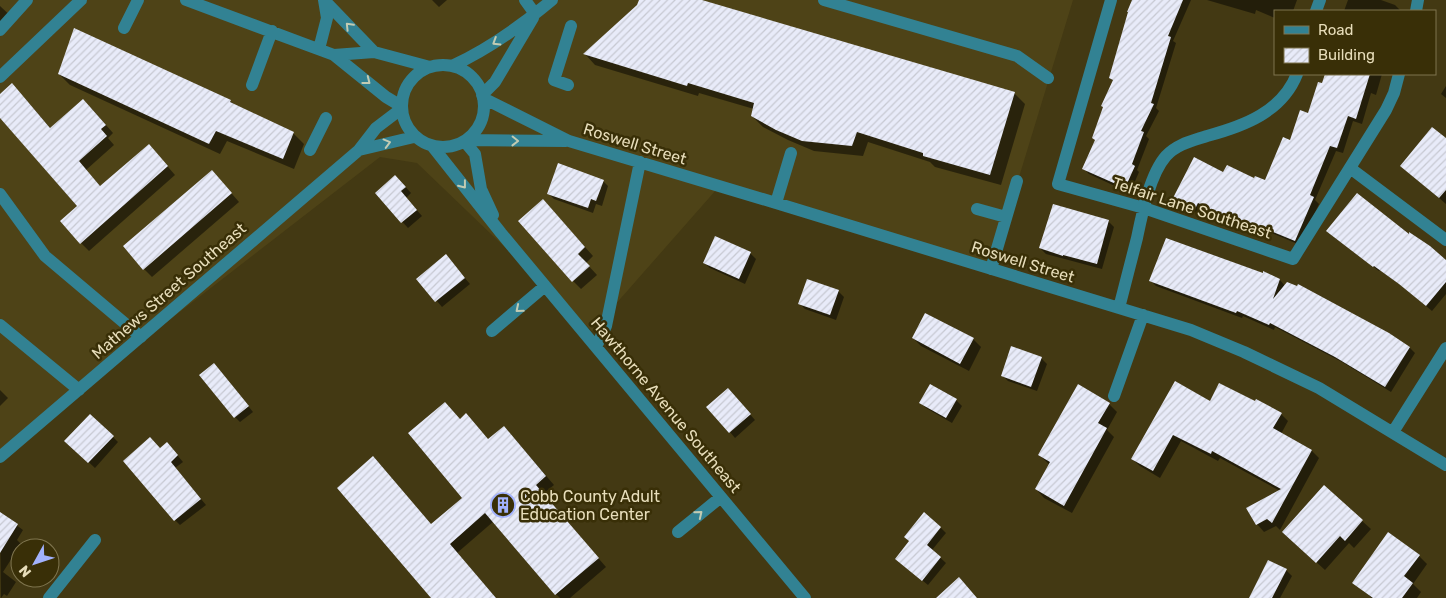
<svg xmlns="http://www.w3.org/2000/svg" width="1446" height="598" font-family="Rubik,sans-serif">
<style>
.built{fill:#4e4317}
.shadow{fill:#0007}
.building{fill:url(#building-hatch)}
.lines{fill:none;stroke-linecap:round;stroke-linejoin:round}
.minor{stroke:#328293;stroke-width:12}
.oneway{stroke:#c3cbb2}
.labels{text-anchor:middle;dominant-baseline:central;stroke-width:5;stroke-linejoin:round;paint-order:stroke}
.street-label{font-size:16px;fill:#e7ddba;stroke:#392f07}
.poi-label{font-size:16px;fill:#e7ddba;stroke:#392f07;text-anchor:start}
</style>
<defs>
<pattern id="building-hatch" width="6" height="6" patternUnits="userSpaceOnUse" patternTransform="scale(1.25)"><rect width="6" height="6" fill="#e8ebf9"/><path d="M-1 1l2-2M0 6l6-6M5 7l2-2" fill="none" stroke="#c7c9d2"/></pattern>
</defs>
<rect width="100%" height="100%" fill="#433913"/>
<!-- built -->
<path class="built" d="M0,0H1073L991,269L716,190L592,331L417,163L380,157L79,390L0,463Z"/>
<!-- shadow -->
<path class="shadow" d="M432,0H447L439,7Z
M640,0H698L1014,93L1025,104L1001,185L935,167L930,162L868,142L863,156L814,151L788,140L763,127L752,116L754,109L699,93L698,96L595,65L585,54L638,6Z
M1133,0H1191L1173,41L1176,43L1156,108L1159,111L1146,136L1149,139L1137,170L1139,172L1130,193L1089,174L1084,169L1096,141L1093,138L1114,81L1110,78Z
M1207,0H1297L1293,11H1275V18L1256,10L1255,14Z
M1348,0H1381L1395,5L1401,11H1344Z
M0,6L15,20L0,36Z
M59,74L230,101L235,105L293,133L304,144L294,169L227,141L220,154L70,85Z
M1326,74H1382L1376,95L1371,93L1362,124L1353,121L1343,153L1336,151L1315,200L1319,204L1300,245L1267,231L1266,233L1234,221L1233,222L1204,207L1200,214L1180,204L1175,198L1224,173L1266,181L1309,115L1323,85Z
M1446,86V98L1441,94Z
M20,93L51,129L91,108L113,133L108,138L114,145L86,170L101,187L156,153L175,175L89,251L81,243L78,207L0,116V95Z
M1446,140V204L1402,166Z
M220,180L239,202L152,277L144,269Z
M603,181L608,186L602,206L596,204L593,213L554,199L549,194Z
M401,182L411,193L406,198L422,216L408,228L376,193Z
M551,209L593,256L586,263L597,275L581,289L573,281Z
M1108,221L1114,227L1102,269L1046,254L1040,248Z
M1409,235L1446,262V294L1432,311L1406,289L1380,270L1379,271L1334,237Z
M750,253L756,259L745,284L710,268L704,263Z
M446,256L470,284L442,307L418,279Z
M1264,273L1280,280L1285,286L1388,335L1410,348L1415,353L1391,392L1342,362L1275,327L1274,330L1243,316L1242,318L1156,286L1151,281Z
M838,291L844,297L836,320L805,309L800,304Z
M913,338L973,339L981,347L969,371L921,346Z
M1041,358L1047,364L1037,391L1008,381L1002,375Z
M219,370L253,412L240,422L235,417Z
M0,390L8,398L0,406Z
M733,395L755,420L735,438L730,432Z
M956,400L962,406L952,423L926,408L920,402Z
M1211,402L1281,414L1288,421L1281,434L1312,451L1319,458L1280,530L1276,526L1264,532L1257,524L1280,491L1220,458L1218,461L1181,441L1160,478L1140,466L1132,459Z
M1109,404L1117,412L1107,430L1114,437L1072,513L1044,498L1036,489L1050,465L1039,455Z
M461,420L489,440L512,436L554,485L543,494L606,567L570,598H560L556,594L494,521L457,553L496,598H432V525L464,498Z
M113,437L118,442L95,468L66,441Z
M160,449H172L183,462L175,468L206,505L180,525L175,520Z
M1324,487L1371,529L1354,548L1349,543L1325,570L1292,540Z
M0,513L23,530L17,540L21,544L3,572L16,582L7,596L4,594L1,598Z
M941,528L946,533L932,550L946,563L928,585L902,564Z
M1419,556L1427,564L1413,584L1421,592L1417,598H1372L1354,583Z
M1286,570L1292,576L1280,598H1253Z"/>
<!-- building -->
<path class="building" d="M639,0H702L1015,92L990,175L923,156V153L857,132L852,146L802,141L776,130L751,116L754,103L688,83L687,86L583,54L637,5Z
M1132,0H1183L1168,36L1171,37L1151,103L1154,104L1141,131L1144,132L1132,164L1135,166L1125,188L1082,169L1095,140L1092,138L1103,107L1101,106L1113,80L1109,78L1128,12H1127Z
M74,28L231,100L230,102L294,132L283,159L216,131L209,144L58,74Z
M1325,74H1370L1356,119L1348,116L1337,148L1330,146L1310,195L1314,197L1295,241L1261,227L1260,228L1228,216L1227,217L1198,203L1195,209L1173,198L1194,157L1223,172L1227,165L1254,178L1255,176L1265,180L1283,137L1290,140L1300,110L1308,113L1318,82L1322,83Z
M12,83L50,128L83,99L106,125L101,129L107,136L79,161L100,186L149,144L168,166L80,244L60,221L77,206L0,118V94Z
M1432,127L1446,138V190L1439,198L1400,166Z
M558,163L604,180L596,201L591,199L588,208L547,194Z
M212,170L232,193L143,270L123,246Z
M395,175L406,187L401,191L417,210L401,223L375,193Z
M1357,193L1409,234V232L1430,246L1446,260V282L1426,306L1399,284L1374,266L1373,267L1326,231Z
M543,199L585,247L578,254L590,266L572,282L518,221Z
M1053,204L1109,220L1097,264L1063,255V256L1039,248Z
M715,236L751,252L739,279L703,263Z
M1166,238L1263,273V271L1280,279L1273,299L1287,282L1297,286L1298,284L1389,333L1410,347L1385,387L1335,357L1270,323L1269,325L1237,311L1236,313L1149,281Z
M446,254L465,278L435,302L416,279Z
M807,279L839,290L830,315L798,304Z
M925,313L974,338L960,364L912,338Z
M1011,346L1042,357L1031,387L1001,376Z
M214,363L249,406L234,418L199,375Z
M1175,381L1210,401L1219,383L1255,401L1256,399L1282,413L1273,428L1312,450L1272,523L1267,519L1256,525L1246,508L1281,489L1212,451L1211,454L1173,435L1153,471L1131,459Z
M930,384L957,399L946,418L919,403Z
M1078,384L1110,403L1098,423L1107,428L1064,506L1035,489L1050,462L1038,455Z
M728,388L751,414L729,433L706,407Z
M445,402L460,419L466,413L488,439L504,426L546,476L536,485L599,558L555,595L485,513L450,544L496,598H431L337,488L373,456L431,524L462,498L408,433Z
M90,414L114,436L88,463L64,441Z
M150,437L160,448L167,442L178,455L171,462L201,499L174,521L123,461Z
M1324,485L1363,520L1345,541L1340,536L1316,563L1282,532Z
M0,512L18,524L0,553Z
M924,512L941,527L927,545L941,557L922,581L895,559L909,541L904,537Z
M1388,532L1420,555L1404,576L1413,583L1402,598H1373L1352,583Z
M1268,560L1287,569L1272,598H1249Z
M959,577L977,598H936Z"/>
<g class="lines">
<!-- minor -->
<path class="minor" d="M186,0L334,55L386,97L401,106
M324,0L374,52
M525,0L535,14
M824,0L1017,56L1048,78
M1111,0L1058,184L1144,208L1293,259L1386,110L1394,93L1399,74
M1316,11L1320,0
M1416,11L1418,0
M124,28L138,0
M0,30L27,0
M319,49L327,18L324,0
M334,55L374,52L430,67
M402 106a41 41 0 1 1 82 0a41 41 0 1 1-82 0Z
M452,66C489,49 521,26 552,0
M0,77L81,0
M252,85L272,31
M568,85L554,80L571,26
M482,95L495,82L533,18
M483,98L569,141L776,203L1191,330L1244,352L1319,388L1446,465
M466,140L566,141
M465,142L475,154L481,189L493,215
M433,147L501,233L805,598
M310,150L326,118
M359,150L414,137
M1350,168L1446,240
M0,194L45,256L141,337
M776,203L791,153
M977,209L1006,217
M991,269L1017,181
M1119,308C1125,285 1131,261 1137,238C1142,214 1150,174 1166,156C1177,144 1192,141 1207,136C1244,126 1282,112 1297,74
M0,325L79,390
M492,331L545,286
M596,347L606,326L640,162
M1114,396L1143,315
M1393,432L1446,348
M0,457L359,150L376,128L401,109
M678,532L721,497
M49,598L95,540"/>
</g>
<!-- one-way arrows -->
<defs><path id="oneway-chevron" d="M-2-3.5L2.5 0L-2 3.5" fill="none" stroke-width="1.6" stroke-linecap="round" stroke-linejoin="round" transform="scale(1.25)"/></defs>
<g class="oneway">
<use href="#oneway-chevron" transform="translate(349 26) rotate(-134)"/>
<use href="#oneway-chevron" transform="translate(496 42) rotate(148)"/>
<use href="#oneway-chevron" transform="translate(367 81) rotate(38)"/>
<use href="#oneway-chevron" transform="translate(515 141) rotate(1)"/>
<use href="#oneway-chevron" transform="translate(387 143) rotate(-15)"/>
<use href="#oneway-chevron" transform="translate(463 185) rotate(52)"/>
<use href="#oneway-chevron" transform="translate(519 309) rotate(140)"/>
<use href="#oneway-chevron" transform="translate(699 514) rotate(-39)"/>
</g>
<!-- icons -->
<defs>
<symbol id="building-ring" viewBox="-11 -11 22 22"><circle r="9.5" fill="#392f07" stroke="#a2b2fd" stroke-width="1.5"/><path d="M-4-6H4V6H1V3H-1V6H-4ZM-2.5-4.3h1.7v1.8h-1.7ZM.8-4.3h1.7v1.8H.8ZM-2.5-1h1.7V.8h-1.7ZM.8-1h1.7V.8H.8Z" fill="#a2b2fd"/></symbol>
</defs>
<g fill-rule="evenodd">
<use href="#building-ring" x="489" y="491" width="28" height="28"/>
</g>
<g class="labels">
<!-- street labels -->
<g class="street-label">
<text transform="translate(635 144) rotate(17)">Roswell Street</text>
<text transform="translate(1192 208) rotate(18)">Telfair Lane Southeast</text>
<text transform="translate(1023 262) rotate(17)">Roswell Street</text>
<text transform="translate(169 291) rotate(-41)">Mathews Street Southeast</text>
<text transform="translate(666 405) rotate(50)">Hawthorne Avenue Southeast</text>
</g>
<!-- poi labels -->
<g class="poi-label">
<text x="520" y="496">Cobb County Adult<tspan x="520" dy="18">Education Center</tspan></text>
</g>
</g>
<!-- legend -->
<rect x="1274" y="10" width="162" height="65" fill="#392f07" stroke="#7f754f"/>
<rect x="1284" y="26" width="25" height="8" fill="#328293" stroke="#7f754f"/>
<text x="1318" y="35" font-size="15" fill="#e7ddba">Road</text>
<rect x="1284" y="48" width="25" height="15" fill="url(#building-hatch)" stroke="#7f754f"/>
<text x="1318" y="60" font-size="15" fill="#e7ddba">Building</text>
<!-- north arrow -->
<g transform="translate(35 563) rotate(230)"><circle r="24" fill="#392f07" stroke="#7f754f"/>
<path d="M0-4L9 19L0 12L-9 19Z" fill="#a2b2fd"/>
<text y="-8" font-size="14" font-weight="bold" text-anchor="middle" fill="#e7ddba">N</text>
</g>
</svg>
